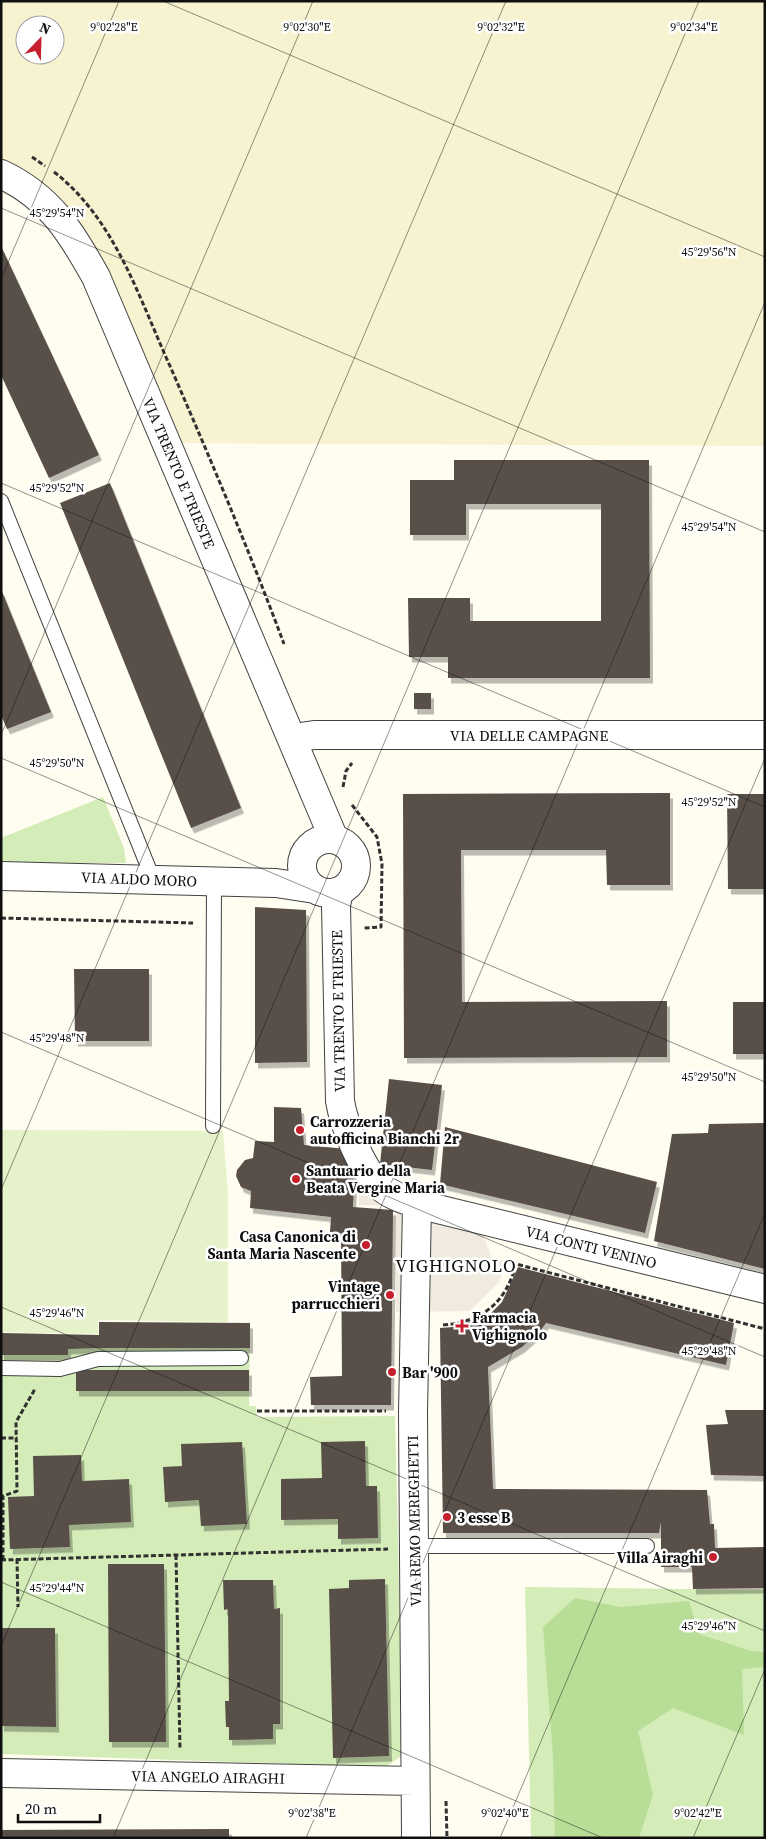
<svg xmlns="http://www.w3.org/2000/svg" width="766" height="1839" font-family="'Source Serif 4',serif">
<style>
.farmland{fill:#f7f2cf;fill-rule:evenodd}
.green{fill:#d4ecb8}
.forest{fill:#b8dd96}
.pitch{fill:#e6f3ca}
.plaza{fill:#f0ebde}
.building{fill:#584f4a;filter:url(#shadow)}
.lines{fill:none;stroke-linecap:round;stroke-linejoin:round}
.service-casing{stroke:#424242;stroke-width:16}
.minor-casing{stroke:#424242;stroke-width:30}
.path{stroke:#313131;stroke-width:3;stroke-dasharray:5 2.5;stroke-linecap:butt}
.service{stroke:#fff;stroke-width:14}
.minor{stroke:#fff;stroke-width:28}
.ticks{fill:none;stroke:#0f0f0f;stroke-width:1;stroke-opacity:0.45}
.poi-dot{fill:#c61f2d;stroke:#fff;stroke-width:2}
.labels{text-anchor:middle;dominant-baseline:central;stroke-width:5;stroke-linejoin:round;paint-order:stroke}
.street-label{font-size:15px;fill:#0f0f0f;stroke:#fff}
.poi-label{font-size:15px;font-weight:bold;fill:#0f0f0f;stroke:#fff;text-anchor:start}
.quarter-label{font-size:18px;letter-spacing:1px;fill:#0f0f0f;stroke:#fff}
.ticks-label{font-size:12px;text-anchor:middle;fill:#0f0f0f;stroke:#fff;stroke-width:5;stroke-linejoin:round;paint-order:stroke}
</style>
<defs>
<filter id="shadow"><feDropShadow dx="3" dy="5.5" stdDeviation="0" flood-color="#0004"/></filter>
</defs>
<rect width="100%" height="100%" fill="#fffcf0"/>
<!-- farmland -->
<path class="farmland" d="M1,1H765V446L181,443L100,257L1,170ZM25,25H55V55H25Z"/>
<!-- green -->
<path class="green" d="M103,797L124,848L126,863H1V838Z
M99,1322L250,1323L249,1406H256L257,1417L395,1416L403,1755L385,1767L1,1754V1333L99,1335Z
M525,1587L765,1590V1838H531Z"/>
<!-- forest -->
<path class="forest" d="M575,1598L621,1607L689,1601L699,1634L751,1651L765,1652V1667L742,1669L744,1735L673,1708L638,1731L653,1795L639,1838H555L553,1756L543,1627Z"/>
<!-- pitch -->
<path class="pitch" d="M1,1130L223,1131L228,1194V1322L98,1320V1334L1,1332Z"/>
<!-- plaza -->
<path class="plaza" d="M359,1171L491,1208L483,1236L492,1258L505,1261L500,1281L470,1311L396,1312V1206L359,1205Z"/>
<!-- building -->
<path class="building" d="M1,246L99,455L49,478L1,375Z
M454,460H649L650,678H448V657H409L408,598H470V621H601V504H466V535H410V480H454Z
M110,483L241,808L191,828L60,503Z
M1,589L51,712L7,729L1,715Z
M414,693H431V709H414Z
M670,793V885H607L606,850H461L462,1002L667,1001V1057L404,1058L403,794Z
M727,794H765V889H728Z
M255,907L306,910L307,1062L255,1063Z
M74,969H149V1041H75Z
M733,1002H765V1054H733Z
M389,1079L442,1085L432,1170L380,1164Z
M274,1107L301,1108L304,1145L347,1149L355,1161L353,1207L393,1210L391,1405H311L310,1377L342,1376L341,1233L330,1232L331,1217L250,1208L251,1191L241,1187L236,1176L237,1170L245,1160L253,1158L255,1141L274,1142Z
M765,1123V1269L654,1241L672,1134L708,1133L709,1124Z
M445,1127L657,1182L645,1233L440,1184Z
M518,1267L734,1323L726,1365L546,1323L541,1330L522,1347L488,1367L493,1489L707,1490L710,1524H714L715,1548L765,1547V1588L693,1589L692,1567H661V1522L659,1533H443L440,1328L453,1327L488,1316L502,1302Z
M99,1322L250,1323V1348H101L68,1349V1355H1V1333L99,1335Z
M76,1370H249V1391H76Z
M725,1410H765V1476L711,1475L706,1425L728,1424Z
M365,1441L366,1486H377L378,1538L338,1539V1519L281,1520V1479L322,1478L321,1442Z
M242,1442L247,1524L201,1526L199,1500L165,1502L163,1467L182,1466L181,1444Z
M81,1455L82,1481L129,1479L131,1522L69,1525L70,1547L10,1549L8,1497L34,1496L33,1456Z
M108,1564H164L166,1742H109Z
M385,1579L389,1756L333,1758L329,1589L349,1588V1580Z
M223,1580H273L274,1609L280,1608V1724H273V1739L229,1740V1727H226L225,1701H229L228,1609L224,1610Z
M1,1628H55L56,1727L1,1726Z
M229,1829V1838H1V1830Z"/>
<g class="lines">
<defs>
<path id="service" d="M1,501L153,879
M213,1126L214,881
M1,1368L60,1369L98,1359L241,1358
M415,1546H647"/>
<path id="minor" d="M1,174C50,197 71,232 96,277L334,839
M293,738L314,735H765
M302 866a27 27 0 1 1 54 0a27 27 0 1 1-54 0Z
M1,876L276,883L315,889
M339,891L336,905L340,1101C344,1125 361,1168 379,1185C389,1195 405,1200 417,1204L765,1289
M1,1773L415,1781
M416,1838L413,1413L417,1204"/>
</defs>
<!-- service casing -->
<use href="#service" class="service-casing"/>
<!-- minor casing -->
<use href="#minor" class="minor-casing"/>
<!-- path -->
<path class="path" d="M32,157L45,166
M54,172C115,219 139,298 170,366C210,458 249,550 284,644
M343,787L346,771L352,763
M352,805L377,837L382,864L381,927L364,928
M1,918L193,923
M443,1325C482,1322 506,1303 516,1264L765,1329
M257,1411H386
M1,1438H17
M176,1555L180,1749
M17,1559L18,1607
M1,1560L388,1549
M3,1560V1496L17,1491L16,1422L35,1389
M446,1801L447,1838"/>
<!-- service -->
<use href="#service" class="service"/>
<!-- minor -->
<use href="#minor" class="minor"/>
</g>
<!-- ticks -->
<path class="ticks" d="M163,1L765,257M1,208L765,532M1,279L119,1M1,483L765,807M1,735L313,1M1,758L765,1082M1,1032L765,1357M1,1190L506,1M1,1307L765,1631M1,1582L603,1838M1,1646L699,1M113,1838L765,302M306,1838L765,758M500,1838L765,1213M693,1838L765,1669"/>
<!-- markers -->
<g class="poi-dot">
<circle cx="300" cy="1130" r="5"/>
<circle cx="296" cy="1179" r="5"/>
<circle cx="366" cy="1245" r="5"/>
<circle cx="390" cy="1295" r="5"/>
<path d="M459.5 1318.5h5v5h5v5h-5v5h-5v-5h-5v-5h5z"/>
<circle cx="392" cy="1372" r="5"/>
<circle cx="447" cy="1517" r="5"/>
<circle cx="713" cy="1557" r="5"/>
</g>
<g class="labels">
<!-- street labels -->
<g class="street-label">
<text transform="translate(179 473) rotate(67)">VIA TRENTO E TRIESTE</text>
<text x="529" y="735">VIA DELLE CAMPAGNE</text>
<text transform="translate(139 879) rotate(2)">VIA ALDO MORO</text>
<text transform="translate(338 1011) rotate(-91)">VIA TRENTO E TRIESTE</text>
<text transform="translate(591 1247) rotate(14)">VIA CONTI VENINO</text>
<text transform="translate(414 1521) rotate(-91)">VIA REMO MEREGHETTI</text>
<text transform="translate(208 1777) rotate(1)">VIA ANGELO AIRAGHI</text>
</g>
<!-- poi labels -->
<g class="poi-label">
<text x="310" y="1121">Carrozzeria<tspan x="310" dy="17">autofficina Bianchi 2r</tspan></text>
<text x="306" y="1170">Santuario della<tspan x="306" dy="17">Beata Vergine Maria</tspan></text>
<text x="356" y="1236" text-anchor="end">Casa Canonica di<tspan x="356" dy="17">Santa Maria Nascente</tspan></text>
<text x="380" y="1286" text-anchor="end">Vintage<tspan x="380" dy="17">parrucchieri</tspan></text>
<text x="472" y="1317">Farmacia<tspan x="472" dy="17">Vighignolo</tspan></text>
<text x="402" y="1372">Bar '900</text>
<text x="457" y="1517">3 esse B</text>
<text x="703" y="1557" text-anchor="end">Villa Airaghi</text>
</g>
<!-- quarter labels -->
<g class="quarter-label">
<text x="456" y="1265">VIGHIGNOLO</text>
</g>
</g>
<g class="ticks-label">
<text x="114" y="31">9°02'28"E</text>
<text x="307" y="31">9°02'30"E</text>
<text x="501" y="31">9°02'32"E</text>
<text x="694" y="31">9°02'34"E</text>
<text x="57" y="217">45°29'54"N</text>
<text x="709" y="256">45°29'56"N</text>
<text x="57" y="492">45°29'52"N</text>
<text x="709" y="531">45°29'54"N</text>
<text x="57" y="767">45°29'50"N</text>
<text x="709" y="806">45°29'52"N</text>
<text x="57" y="1042">45°29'48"N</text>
<text x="709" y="1081">45°29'50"N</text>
<text x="57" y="1317">45°29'46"N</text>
<text x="709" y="1355">45°29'48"N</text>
<text x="57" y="1592">45°29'44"N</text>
<text x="709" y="1630">45°29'46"N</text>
<text x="312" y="1817">9°02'38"E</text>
<text x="505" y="1817">9°02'40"E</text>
<text x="698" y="1817">9°02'42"E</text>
</g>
<!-- border -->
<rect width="766" height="1839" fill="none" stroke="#0f0f0f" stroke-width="5"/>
<!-- north arrow -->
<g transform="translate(40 40) rotate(23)"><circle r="24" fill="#ffffff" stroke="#9f9f9f"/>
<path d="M0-4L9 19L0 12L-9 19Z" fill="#c61f2d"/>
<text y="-8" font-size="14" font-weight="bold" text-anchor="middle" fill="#0f0f0f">N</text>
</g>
<!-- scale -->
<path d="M18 1814v8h82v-8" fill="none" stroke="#0f0f0f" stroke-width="2.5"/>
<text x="25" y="1814" font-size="15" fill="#0f0f0f" stroke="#ffffff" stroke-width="4" paint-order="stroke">20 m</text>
</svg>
